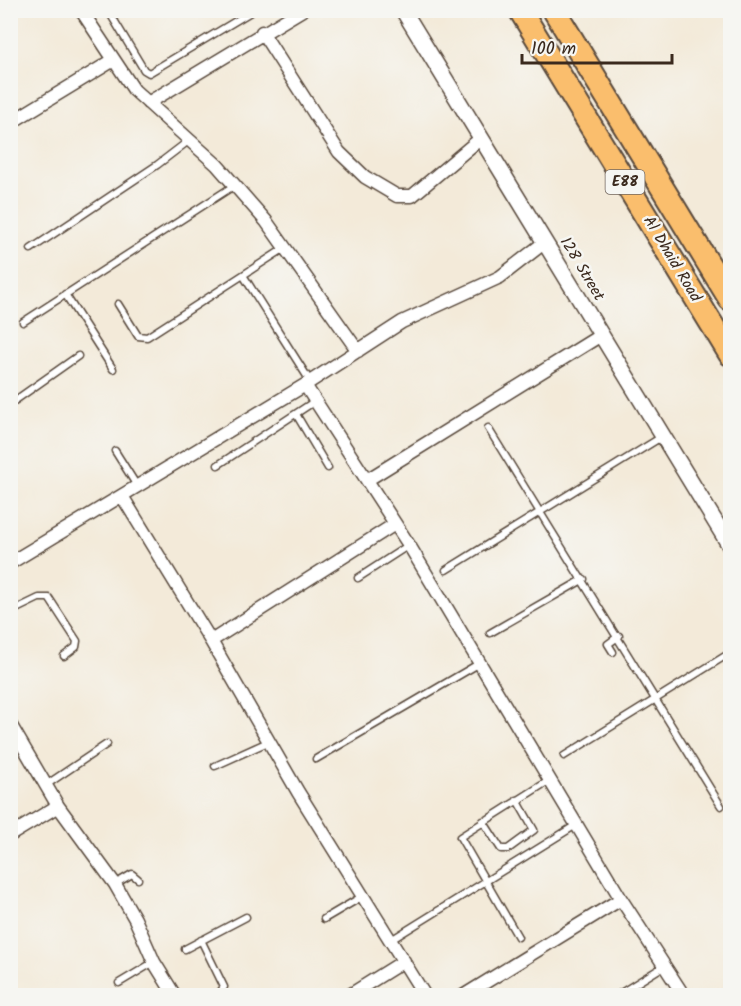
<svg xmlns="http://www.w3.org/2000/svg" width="741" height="1006" font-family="Kalam,sans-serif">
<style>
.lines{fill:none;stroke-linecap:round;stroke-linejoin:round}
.service-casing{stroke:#57473a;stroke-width:9}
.minor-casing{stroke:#57473a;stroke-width:15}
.tertiary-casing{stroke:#57473a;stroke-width:18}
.motorway-casing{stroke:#57473a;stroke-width:26}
.service{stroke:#fff;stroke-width:6}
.minor{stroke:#fff;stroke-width:12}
.tertiary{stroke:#fff;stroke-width:15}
.motorway{stroke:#fabe6d;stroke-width:22}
.labels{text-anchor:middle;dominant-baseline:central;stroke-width:5;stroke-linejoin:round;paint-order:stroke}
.shield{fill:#f6f6f2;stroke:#73675e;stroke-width:1.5}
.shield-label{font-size:15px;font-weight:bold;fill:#3b2a1e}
.street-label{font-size:16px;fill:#3b2a1e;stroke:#f6f6f2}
</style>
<rect width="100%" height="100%" fill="#f6f6f2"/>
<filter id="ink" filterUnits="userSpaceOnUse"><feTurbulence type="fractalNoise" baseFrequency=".0167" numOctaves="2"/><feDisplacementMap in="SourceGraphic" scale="12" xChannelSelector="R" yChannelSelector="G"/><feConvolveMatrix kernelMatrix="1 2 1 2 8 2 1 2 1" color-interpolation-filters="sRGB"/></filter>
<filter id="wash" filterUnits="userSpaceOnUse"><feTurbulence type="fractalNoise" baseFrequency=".008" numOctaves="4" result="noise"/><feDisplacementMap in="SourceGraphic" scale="24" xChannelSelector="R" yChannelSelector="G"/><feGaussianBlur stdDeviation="1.35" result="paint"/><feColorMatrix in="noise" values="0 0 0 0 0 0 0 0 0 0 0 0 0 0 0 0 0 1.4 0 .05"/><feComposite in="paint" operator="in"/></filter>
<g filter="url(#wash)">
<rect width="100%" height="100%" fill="#f3ead9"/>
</g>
<g filter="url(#ink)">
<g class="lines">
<defs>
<path id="service" d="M108,10L144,70L149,73L254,10
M31,249L157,165L191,139
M243,275L310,381
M65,294L113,369
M118,304L138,336L147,337L285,248
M23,322L235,185
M10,404L78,356
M296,414L328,468
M488,428L721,806
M115,451L137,486
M218,465L315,401
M446,570L663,436
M358,578L409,545
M10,612L39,598H49L77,641L76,647L64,656
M490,633L584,579
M613,652L608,644L619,636
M564,756L730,653
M316,759L480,663
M215,766L268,742
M46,785L107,744
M483,821L501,849H508L534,830L517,800
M115,884L132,874L138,879
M324,919L363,896
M518,937L460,837L550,780
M201,940L224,987L217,996
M391,940L576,825
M185,949L246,917
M119,983L154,962
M616,996L664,966"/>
<path id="minor" d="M81,10L134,90L217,165L266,221L358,351
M262,32L339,152L365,177L397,196H412L481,138
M148,103L302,10
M10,123L112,61
M305,385L409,545L621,899L684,996
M367,480L601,335
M122,496L211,641L298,792L425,996
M10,563L305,385L402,322L500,277L545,242
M211,641L395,524
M10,724L58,806L115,884L135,919L154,962L175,996
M10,835L58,806
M348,996L404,961
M463,996L621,899"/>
<path id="tertiary" d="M403,10L730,546"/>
<path id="motorway" d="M520,10L730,354
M554,10L730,299"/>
</defs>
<!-- service casing -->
<use href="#service" class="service-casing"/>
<!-- minor casing -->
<use href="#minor" class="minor-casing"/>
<!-- tertiary casing -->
<use href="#tertiary" class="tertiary-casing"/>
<!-- motorway casing -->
<use href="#motorway" class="motorway-casing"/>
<!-- service -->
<use href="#service" class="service"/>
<!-- minor -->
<use href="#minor" class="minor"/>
<!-- tertiary -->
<use href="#tertiary" class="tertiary"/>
<!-- motorway -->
<use href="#motorway" class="motorway"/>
</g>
</g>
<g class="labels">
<!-- shield labels -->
<rect class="shield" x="605.5" y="170" width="39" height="24" rx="4.5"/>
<g class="shield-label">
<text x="625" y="182">E88</text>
</g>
<!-- street labels -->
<g class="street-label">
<text transform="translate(672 259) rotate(59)">Al Dhaid Road</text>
<text transform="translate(582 269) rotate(59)">128 Street</text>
</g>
</g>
<!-- margin -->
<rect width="741" height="1006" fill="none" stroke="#f6f6f2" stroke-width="36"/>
<!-- scale -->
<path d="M522 54v9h150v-9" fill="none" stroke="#3b2a1e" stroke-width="3"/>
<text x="531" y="54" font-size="18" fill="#3b2a1e" stroke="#f6f6f2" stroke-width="4.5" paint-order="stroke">100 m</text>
</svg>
